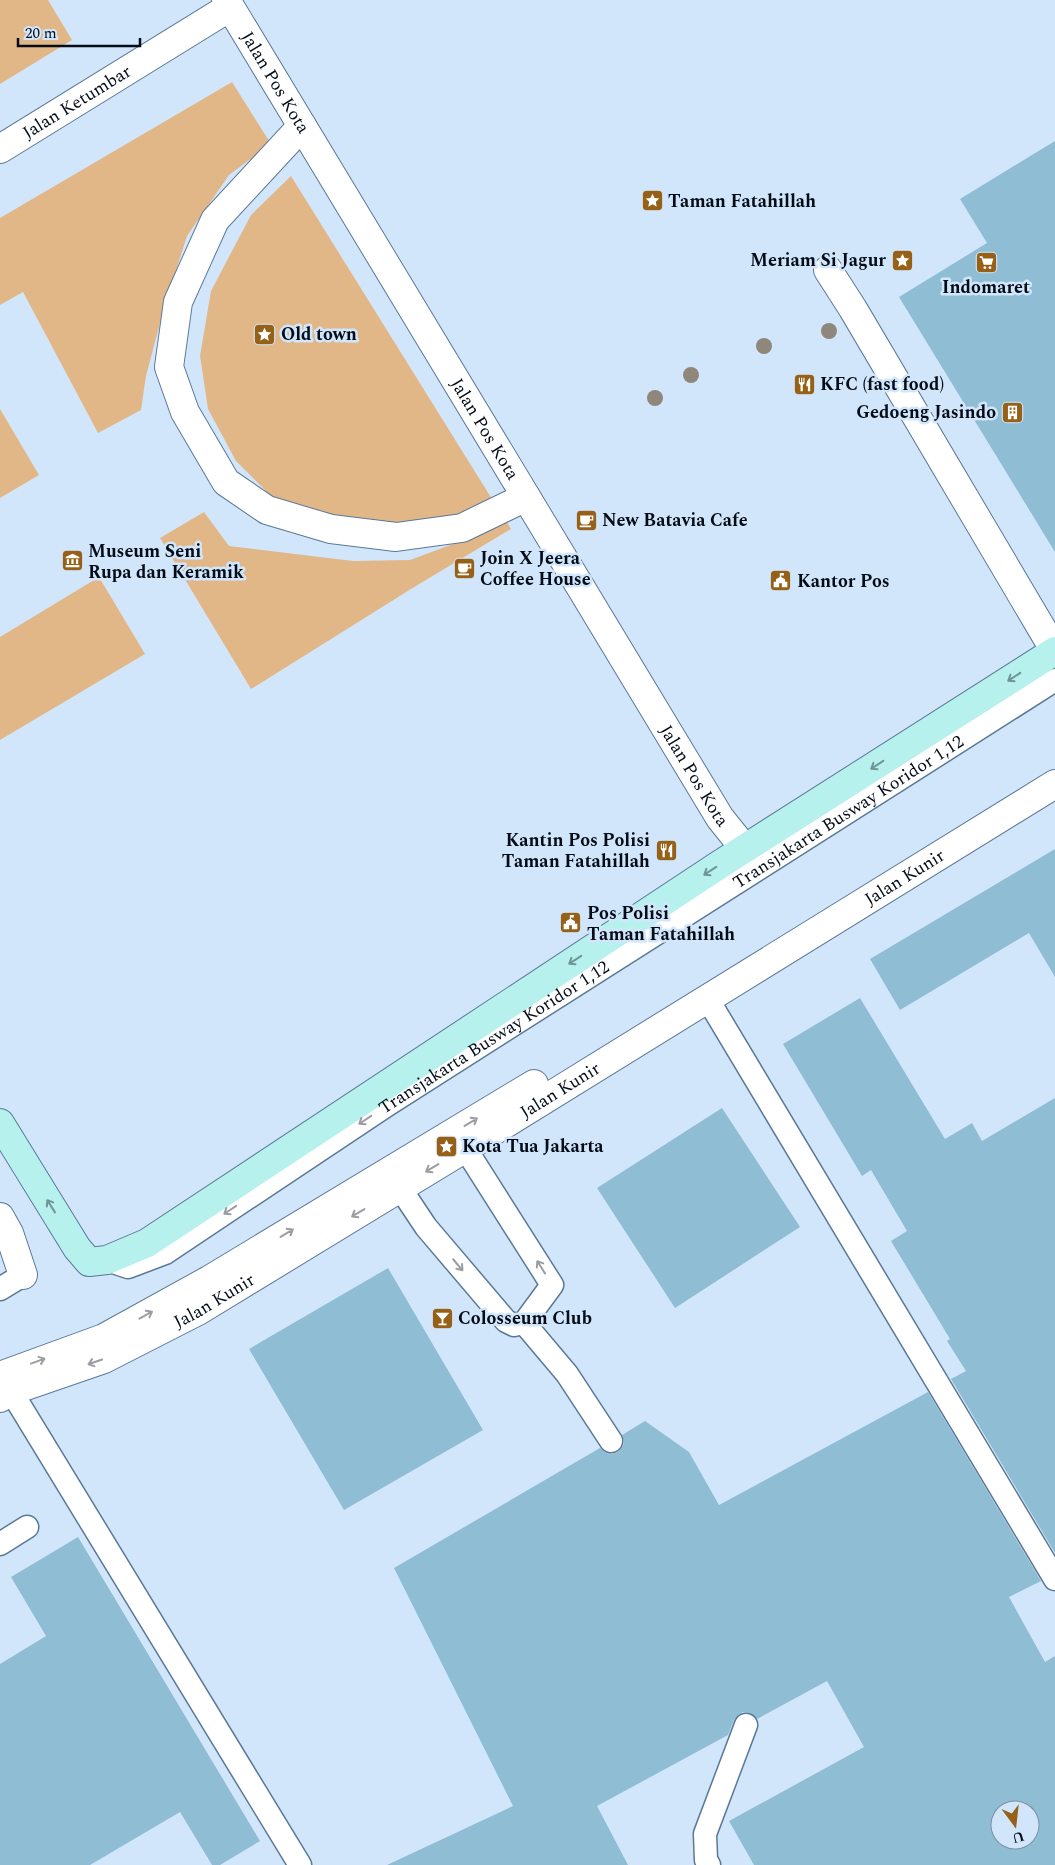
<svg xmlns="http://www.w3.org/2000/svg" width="1055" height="1865" font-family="Spectral,serif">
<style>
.green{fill:#e2b788}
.building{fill:#8ebdd4;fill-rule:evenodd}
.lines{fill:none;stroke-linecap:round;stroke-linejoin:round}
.service-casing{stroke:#5a7997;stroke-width:25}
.pedestrian-casing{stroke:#5a7997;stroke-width:30}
.tertiary-casing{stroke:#5a7997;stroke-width:30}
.secondary-casing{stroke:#5a7997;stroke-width:30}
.service{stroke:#fff;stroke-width:22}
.pedestrian{stroke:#fff;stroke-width:28}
.tertiary{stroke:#fff;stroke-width:28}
.secondary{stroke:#b6f1ee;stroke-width:28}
.tree{fill:#8f877b}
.oneway{stroke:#6e9598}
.oneway2{stroke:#9a9ea2}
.labels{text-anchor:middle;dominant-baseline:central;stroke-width:5;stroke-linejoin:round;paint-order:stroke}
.street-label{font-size:18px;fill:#030c17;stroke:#d2e6fb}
.poi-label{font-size:18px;font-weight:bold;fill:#030c17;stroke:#d2e6fb;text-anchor:start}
</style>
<rect width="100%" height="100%" fill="#d2e6fb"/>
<!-- green -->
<path class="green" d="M0,0H48L72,40L0,84Z
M232,82L271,144L229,175L187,236L164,308L146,376L141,410L98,433L23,292L0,305V218Z
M291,176L492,499L457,515L396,527L330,518L272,497L236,461L208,409L200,356L211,291L251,215Z
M0,409L39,475L0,498Z
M204,512L229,546L353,561L410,560L472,537L504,517L511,529L411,589L251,689L160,538Z
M99,577L145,654L0,740V637Z"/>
<!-- building -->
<path class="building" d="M1055,141V552L899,297L987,243L960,199Z
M1055,849V977L1029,933L900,1010L870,959Z
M860,998L945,1139L972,1123L982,1141L1055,1098V1553L951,1379L966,1371L947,1341L950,1339L891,1241L907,1231L871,1170L862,1176L783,1044Z
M722,1108L800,1227L675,1308L597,1188Z
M388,1268L483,1430L344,1510L249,1349Z
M928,1392L1041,1581L1009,1597L1045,1662L1055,1656V1865H754L729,1821L864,1747L827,1681L757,1719L750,1713L743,1712L738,1715L734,1720L728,1735L597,1806L628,1865H387L513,1806L394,1568L600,1448L606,1453L612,1454L618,1452L623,1446L624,1441L622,1435L645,1421L689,1452L719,1505ZM1000,1810H1030V1840H1000Z
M78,1537L260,1841L220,1865H212L180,1812L90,1865H0V1664L46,1636L11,1577Z"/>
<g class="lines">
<defs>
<g id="service">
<path d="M707,998L1055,1579"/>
<path d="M400,1188L426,1227L506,1321L514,1325L524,1323L552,1285L465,1148"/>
<path id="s1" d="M107,1260L128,1267L165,1253L387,1105L1055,680"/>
<path d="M0,1289L23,1275"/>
<path d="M524,1323L567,1374L611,1441"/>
<path d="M11,1391L300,1865"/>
<path d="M0,1544L27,1527"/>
<path d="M709,1865L706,1860L705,1834L746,1725"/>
</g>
<g id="pedestrian">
<path id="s2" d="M226,0L720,818L745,849"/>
<path d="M302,126L215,220L178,302L169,367L185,412L226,482L267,510L331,529L396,537L462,528L526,497"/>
<path id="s3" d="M0,149L230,7"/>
<path d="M828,270L853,309L1055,651"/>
<path d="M0,1217L9,1233L23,1275"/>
</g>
<g id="tertiary">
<path d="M0,1376L104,1338L209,1280L534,1084"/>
<path id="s4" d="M0,1398L11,1391L104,1359L198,1311L500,1127L1055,784"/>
</g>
<path id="secondary" d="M0,1123L77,1248L89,1262L107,1260L147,1243L719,865L1055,651"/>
</defs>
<!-- service casing -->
<use href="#service" class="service-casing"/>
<!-- pedestrian casing -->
<use href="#pedestrian" class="pedestrian-casing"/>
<!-- tertiary casing -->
<use href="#tertiary" class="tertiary-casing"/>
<!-- secondary casing -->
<use href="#secondary" class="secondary-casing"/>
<!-- service -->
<use href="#service" class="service"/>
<!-- pedestrian -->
<use href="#pedestrian" class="pedestrian"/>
<!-- tertiary -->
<use href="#tertiary" class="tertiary"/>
<!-- secondary -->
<use href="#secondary" class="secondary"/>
</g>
<!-- trees -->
<g class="tree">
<circle cx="829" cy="331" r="8"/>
<circle cx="764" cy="346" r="8"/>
<circle cx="691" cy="375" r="8"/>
<circle cx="655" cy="398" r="8"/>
</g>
<!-- one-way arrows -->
<defs><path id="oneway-shaft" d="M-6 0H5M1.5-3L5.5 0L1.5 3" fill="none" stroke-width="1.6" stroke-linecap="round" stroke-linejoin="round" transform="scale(1.25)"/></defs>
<g class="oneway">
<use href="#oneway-shaft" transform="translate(1014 677) rotate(147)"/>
<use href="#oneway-shaft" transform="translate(877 765) rotate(147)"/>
<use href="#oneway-shaft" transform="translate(710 871) rotate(147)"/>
<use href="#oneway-shaft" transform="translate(575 960) rotate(147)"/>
<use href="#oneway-shaft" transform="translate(51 1206) rotate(-122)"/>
</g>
<g class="oneway2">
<use href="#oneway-shaft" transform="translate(365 1120) rotate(146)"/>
<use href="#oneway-shaft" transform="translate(471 1122) rotate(-31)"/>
<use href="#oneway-shaft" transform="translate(432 1168) rotate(149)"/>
<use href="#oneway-shaft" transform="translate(230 1210) rotate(146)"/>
<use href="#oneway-shaft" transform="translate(358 1213) rotate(149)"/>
<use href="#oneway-shaft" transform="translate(287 1233) rotate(-31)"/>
<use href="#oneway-shaft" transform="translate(458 1265) rotate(50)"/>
<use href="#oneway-shaft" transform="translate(541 1267) rotate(-122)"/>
<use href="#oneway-shaft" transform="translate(146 1315) rotate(-29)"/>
<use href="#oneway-shaft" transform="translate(38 1361) rotate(-20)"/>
<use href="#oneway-shaft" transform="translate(95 1362) rotate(161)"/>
</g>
<!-- icons -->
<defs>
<symbol id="sight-square" viewBox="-11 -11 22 22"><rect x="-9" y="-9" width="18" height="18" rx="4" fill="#966117" stroke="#d2e6fb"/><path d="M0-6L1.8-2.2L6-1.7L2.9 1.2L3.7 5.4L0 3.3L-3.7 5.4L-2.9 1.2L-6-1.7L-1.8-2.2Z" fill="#fff"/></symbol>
<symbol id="supermarket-square" viewBox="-11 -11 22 22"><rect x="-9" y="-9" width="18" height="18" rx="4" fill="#966117" stroke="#d2e6fb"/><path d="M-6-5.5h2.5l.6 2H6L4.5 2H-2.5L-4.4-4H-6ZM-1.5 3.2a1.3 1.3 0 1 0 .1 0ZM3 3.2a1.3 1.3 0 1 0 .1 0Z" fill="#fff"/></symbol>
<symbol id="restaurant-square" viewBox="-11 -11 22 22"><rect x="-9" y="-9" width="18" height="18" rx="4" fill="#966117" stroke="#d2e6fb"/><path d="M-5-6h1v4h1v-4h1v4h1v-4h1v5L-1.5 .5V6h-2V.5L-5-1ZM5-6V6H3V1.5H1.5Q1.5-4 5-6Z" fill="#fff"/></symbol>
<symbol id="building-square" viewBox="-11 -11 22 22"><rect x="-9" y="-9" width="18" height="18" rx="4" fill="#966117" stroke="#d2e6fb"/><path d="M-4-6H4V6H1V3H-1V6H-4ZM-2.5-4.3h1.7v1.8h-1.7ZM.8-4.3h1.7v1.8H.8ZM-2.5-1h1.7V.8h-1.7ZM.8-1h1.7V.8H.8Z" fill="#fff"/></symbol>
<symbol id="cafe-square" viewBox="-11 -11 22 22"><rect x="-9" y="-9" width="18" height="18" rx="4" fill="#966117" stroke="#d2e6fb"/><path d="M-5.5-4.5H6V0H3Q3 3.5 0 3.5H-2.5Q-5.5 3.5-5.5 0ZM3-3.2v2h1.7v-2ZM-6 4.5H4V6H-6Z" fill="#fff"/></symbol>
<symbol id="museum-square" viewBox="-11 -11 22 22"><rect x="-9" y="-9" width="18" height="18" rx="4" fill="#966117" stroke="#d2e6fb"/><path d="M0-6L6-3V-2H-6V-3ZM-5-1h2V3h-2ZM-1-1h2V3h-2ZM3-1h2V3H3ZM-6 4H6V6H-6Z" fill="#fff"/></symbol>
<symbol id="civic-square" viewBox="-11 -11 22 22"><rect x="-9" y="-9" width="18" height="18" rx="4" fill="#966117" stroke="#d2e6fb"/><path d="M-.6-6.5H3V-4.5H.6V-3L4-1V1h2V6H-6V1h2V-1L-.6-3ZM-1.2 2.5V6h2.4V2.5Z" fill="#fff"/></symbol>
<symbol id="bar-square" viewBox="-11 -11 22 22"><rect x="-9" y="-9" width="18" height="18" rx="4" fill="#966117" stroke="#d2e6fb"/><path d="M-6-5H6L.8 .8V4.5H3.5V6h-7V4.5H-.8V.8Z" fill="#fff"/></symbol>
</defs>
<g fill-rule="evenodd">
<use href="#sight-square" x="640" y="188" width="25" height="25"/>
<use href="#sight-square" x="890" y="248" width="25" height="25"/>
<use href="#supermarket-square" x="974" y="250" width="25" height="25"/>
<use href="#sight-square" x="252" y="322" width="25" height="25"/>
<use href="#restaurant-square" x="792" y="372" width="25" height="25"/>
<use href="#building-square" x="1000" y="400" width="25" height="25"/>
<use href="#cafe-square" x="574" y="508" width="25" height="25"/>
<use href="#museum-square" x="60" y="548" width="25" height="25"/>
<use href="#cafe-square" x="452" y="556" width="25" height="25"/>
<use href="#civic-square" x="768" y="568" width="25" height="25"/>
<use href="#restaurant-square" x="654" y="838" width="25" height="25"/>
<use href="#civic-square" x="558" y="910" width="25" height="25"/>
<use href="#sight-square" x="434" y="1134" width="25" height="25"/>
<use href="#bar-square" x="430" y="1306" width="25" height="25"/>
</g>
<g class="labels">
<!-- street labels -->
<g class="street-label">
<text stroke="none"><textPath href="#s2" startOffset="96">Jalan Pos Kota</textPath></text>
<text stroke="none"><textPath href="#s3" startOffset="90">Jalan Ketumbar</textPath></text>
<text stroke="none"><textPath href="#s2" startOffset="501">Jalan Pos Kota</textPath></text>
<text stroke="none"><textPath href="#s2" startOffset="906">Jalan Pos Kota</textPath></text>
<text stroke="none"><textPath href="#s1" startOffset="875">Transjakarta Busway Koridor 1,12</textPath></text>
<text stroke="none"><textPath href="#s4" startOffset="1046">Jalan Kunir</textPath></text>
<text stroke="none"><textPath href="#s1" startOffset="455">Transjakarta Busway Koridor 1,12</textPath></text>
<text stroke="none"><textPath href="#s4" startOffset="641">Jalan Kunir</textPath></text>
<text stroke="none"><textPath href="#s4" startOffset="236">Jalan Kunir</textPath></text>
</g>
<!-- poi labels -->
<g class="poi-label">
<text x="668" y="201">Taman Fatahillah</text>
<text x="886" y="260" text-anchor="end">Meriam Si Jagur</text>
<text x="986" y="287" text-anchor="middle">Indomaret</text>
<text x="281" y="334">Old town</text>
<text x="820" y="384">KFC (fast food)</text>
<text x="996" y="412" text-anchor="end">Gedoeng Jasindo</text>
<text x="602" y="520">New Batavia Cafe</text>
<text x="88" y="551">Museum Seni<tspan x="88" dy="21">Rupa dan Keramik</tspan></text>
<text x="480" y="558">Join X Jeera<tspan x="480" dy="21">Coffee House</tspan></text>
<text x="797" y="581">Kantor Pos</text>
<text x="650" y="840" text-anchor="end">Kantin Pos Polisi<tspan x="650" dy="21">Taman Fatahillah</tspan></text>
<text x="587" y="913">Pos Polisi<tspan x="587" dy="21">Taman Fatahillah</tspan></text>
<text x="462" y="1146">Kota Tua Jakarta</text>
<text x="458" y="1318">Colosseum Club</text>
</g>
</g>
<!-- north arrow -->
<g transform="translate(1015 1825) rotate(165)"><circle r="24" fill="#d2e6fb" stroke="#7f8fa0"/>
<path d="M0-4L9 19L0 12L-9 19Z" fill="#966117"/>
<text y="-8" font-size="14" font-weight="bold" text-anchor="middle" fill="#030c17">U</text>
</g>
<!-- scale -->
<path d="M18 38v8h122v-8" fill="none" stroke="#030c17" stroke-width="2.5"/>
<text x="25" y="38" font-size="15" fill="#030c17" stroke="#d2e6fb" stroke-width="4" paint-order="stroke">20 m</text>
</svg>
